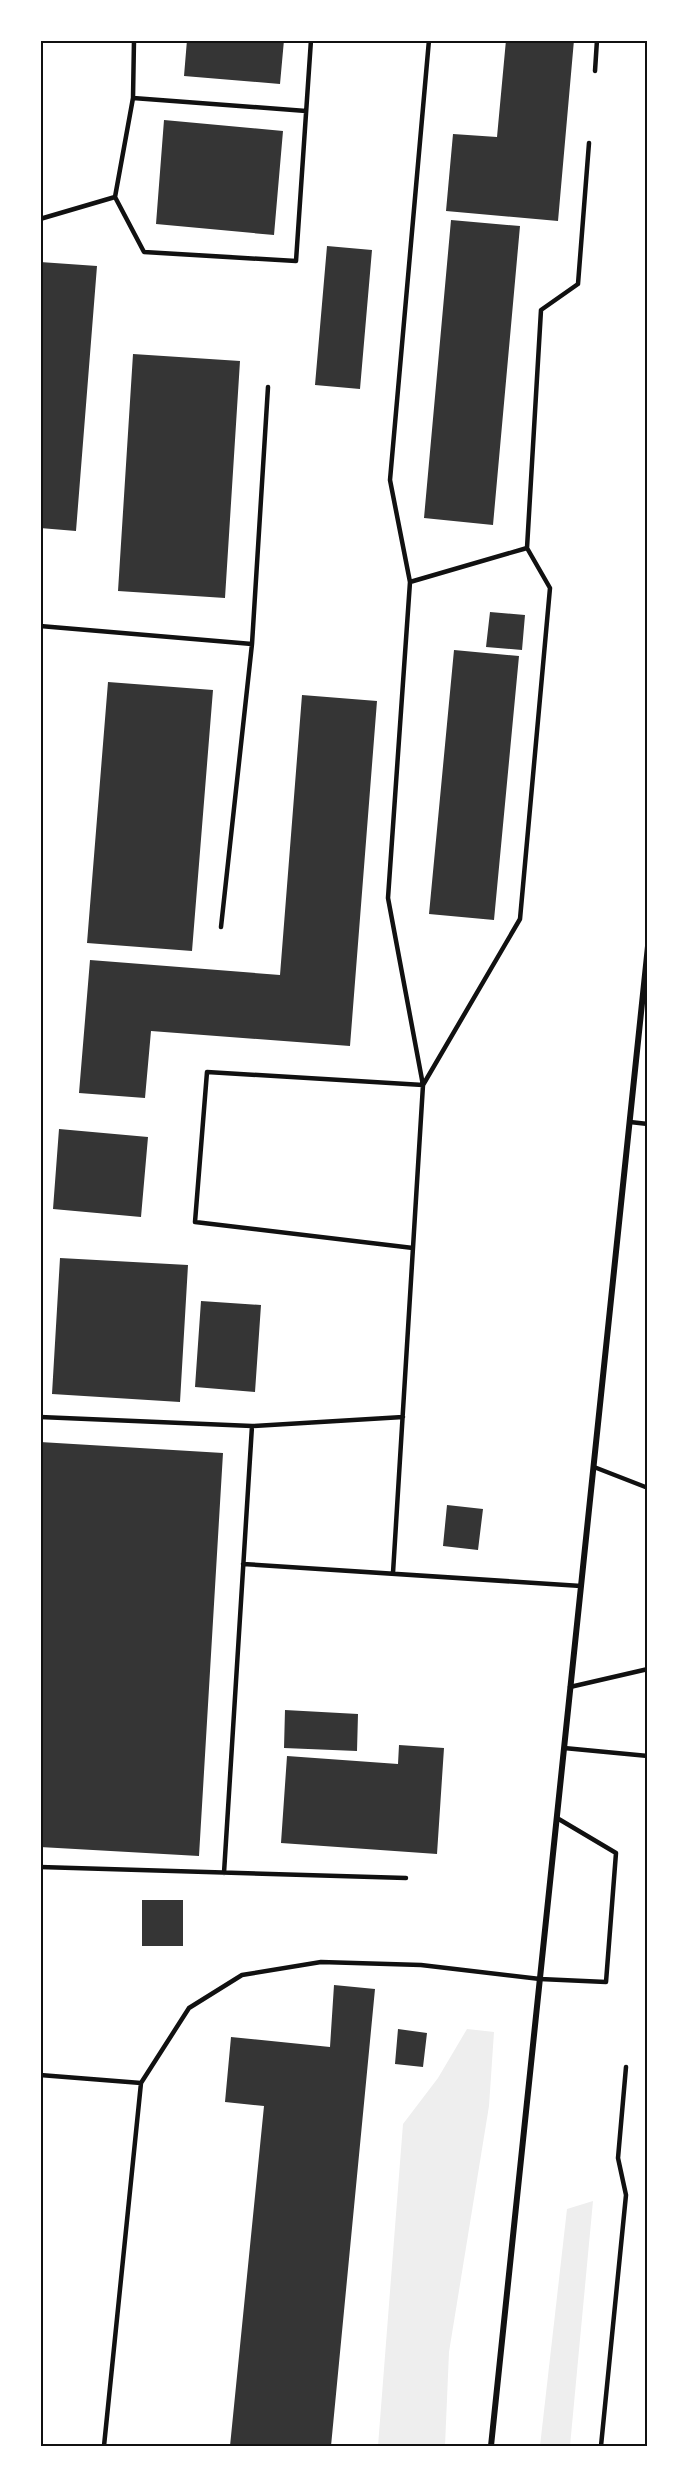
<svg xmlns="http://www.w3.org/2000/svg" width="688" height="2487" font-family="Helvetica,sans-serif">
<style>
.green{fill:#eee}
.building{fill:#353535}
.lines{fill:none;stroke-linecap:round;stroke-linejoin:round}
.service{stroke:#111;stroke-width:4.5}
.minor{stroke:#111;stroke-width:6}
.neatline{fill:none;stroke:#111;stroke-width:2}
</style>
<rect width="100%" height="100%" fill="#fff"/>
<!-- green -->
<path class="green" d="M467,2029L494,2032L489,2106L449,2352L445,2446H378L403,2124L438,2078Z
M593,2201L570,2446H540L567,2209Z"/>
<!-- building -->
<path class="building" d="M187,40H284L280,84L184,76Z
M506,40H574L558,221L446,211L453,134L497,137Z
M164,120L283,131L274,235L156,224Z
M451,220L520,226L493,525L424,518Z
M327,246L372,250L360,389L315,385Z
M40,262L97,266L76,531L40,528Z
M133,354L240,361L225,598L118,591Z
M490,612L525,615L522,650L486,647Z
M454,650L519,656L494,920L429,914Z
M108,682L213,690L192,951L87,943Z
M302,695L377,701L350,1046L151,1031L145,1098L79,1093L90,960L280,975Z
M59,1129L148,1137L141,1217L53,1209Z
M60,1258L188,1265L180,1402L52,1394Z
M201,1301L261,1305L255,1392L195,1387Z
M40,1442L223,1453L199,1856L40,1847Z
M447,1505L483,1509L478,1550L443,1546Z
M285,1710L358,1714L357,1751L284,1748Z
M399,1745L444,1748L437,1854L281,1843L287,1756L398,1764Z
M142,1900H183V1946H142Z
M334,1985L375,1989L331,2446H230L264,2106L225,2102L231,2037L330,2047Z
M398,2029L427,2033L423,2067L395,2064Z"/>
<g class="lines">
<!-- service -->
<path class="service" d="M134,40L133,98L115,197L144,252L296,261L311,40
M595,71L597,40
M133,98L306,111
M40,219L115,197
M410,582L527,548L541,310L578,284L589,143
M40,626L252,644
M221,927L252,644L268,387
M630,1122L648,1124
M413,1248L195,1222L207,1072L423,1085L520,919L550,588L527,548
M40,1417L252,1426L403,1417
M594,1467L648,1488
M243,1564L581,1586
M393,1573L423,1085L388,898L410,582L390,480L429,40
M570,1687L648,1669
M564,1748L648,1756
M40,1867L406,1878
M224,1873L252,1426
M40,2075L141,2083
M104,2446L141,2083L189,2008L242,1975L321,1962L421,1965L540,1979L606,1982L616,1853L557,1818
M601,2446L626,2195L618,2158L626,2067"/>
<!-- minor -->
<path class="minor" d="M491,2446L648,946"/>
</g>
<!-- border -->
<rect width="688" height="2487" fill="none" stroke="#ffffff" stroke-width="84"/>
<rect x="42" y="42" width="604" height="2403" class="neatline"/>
</svg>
